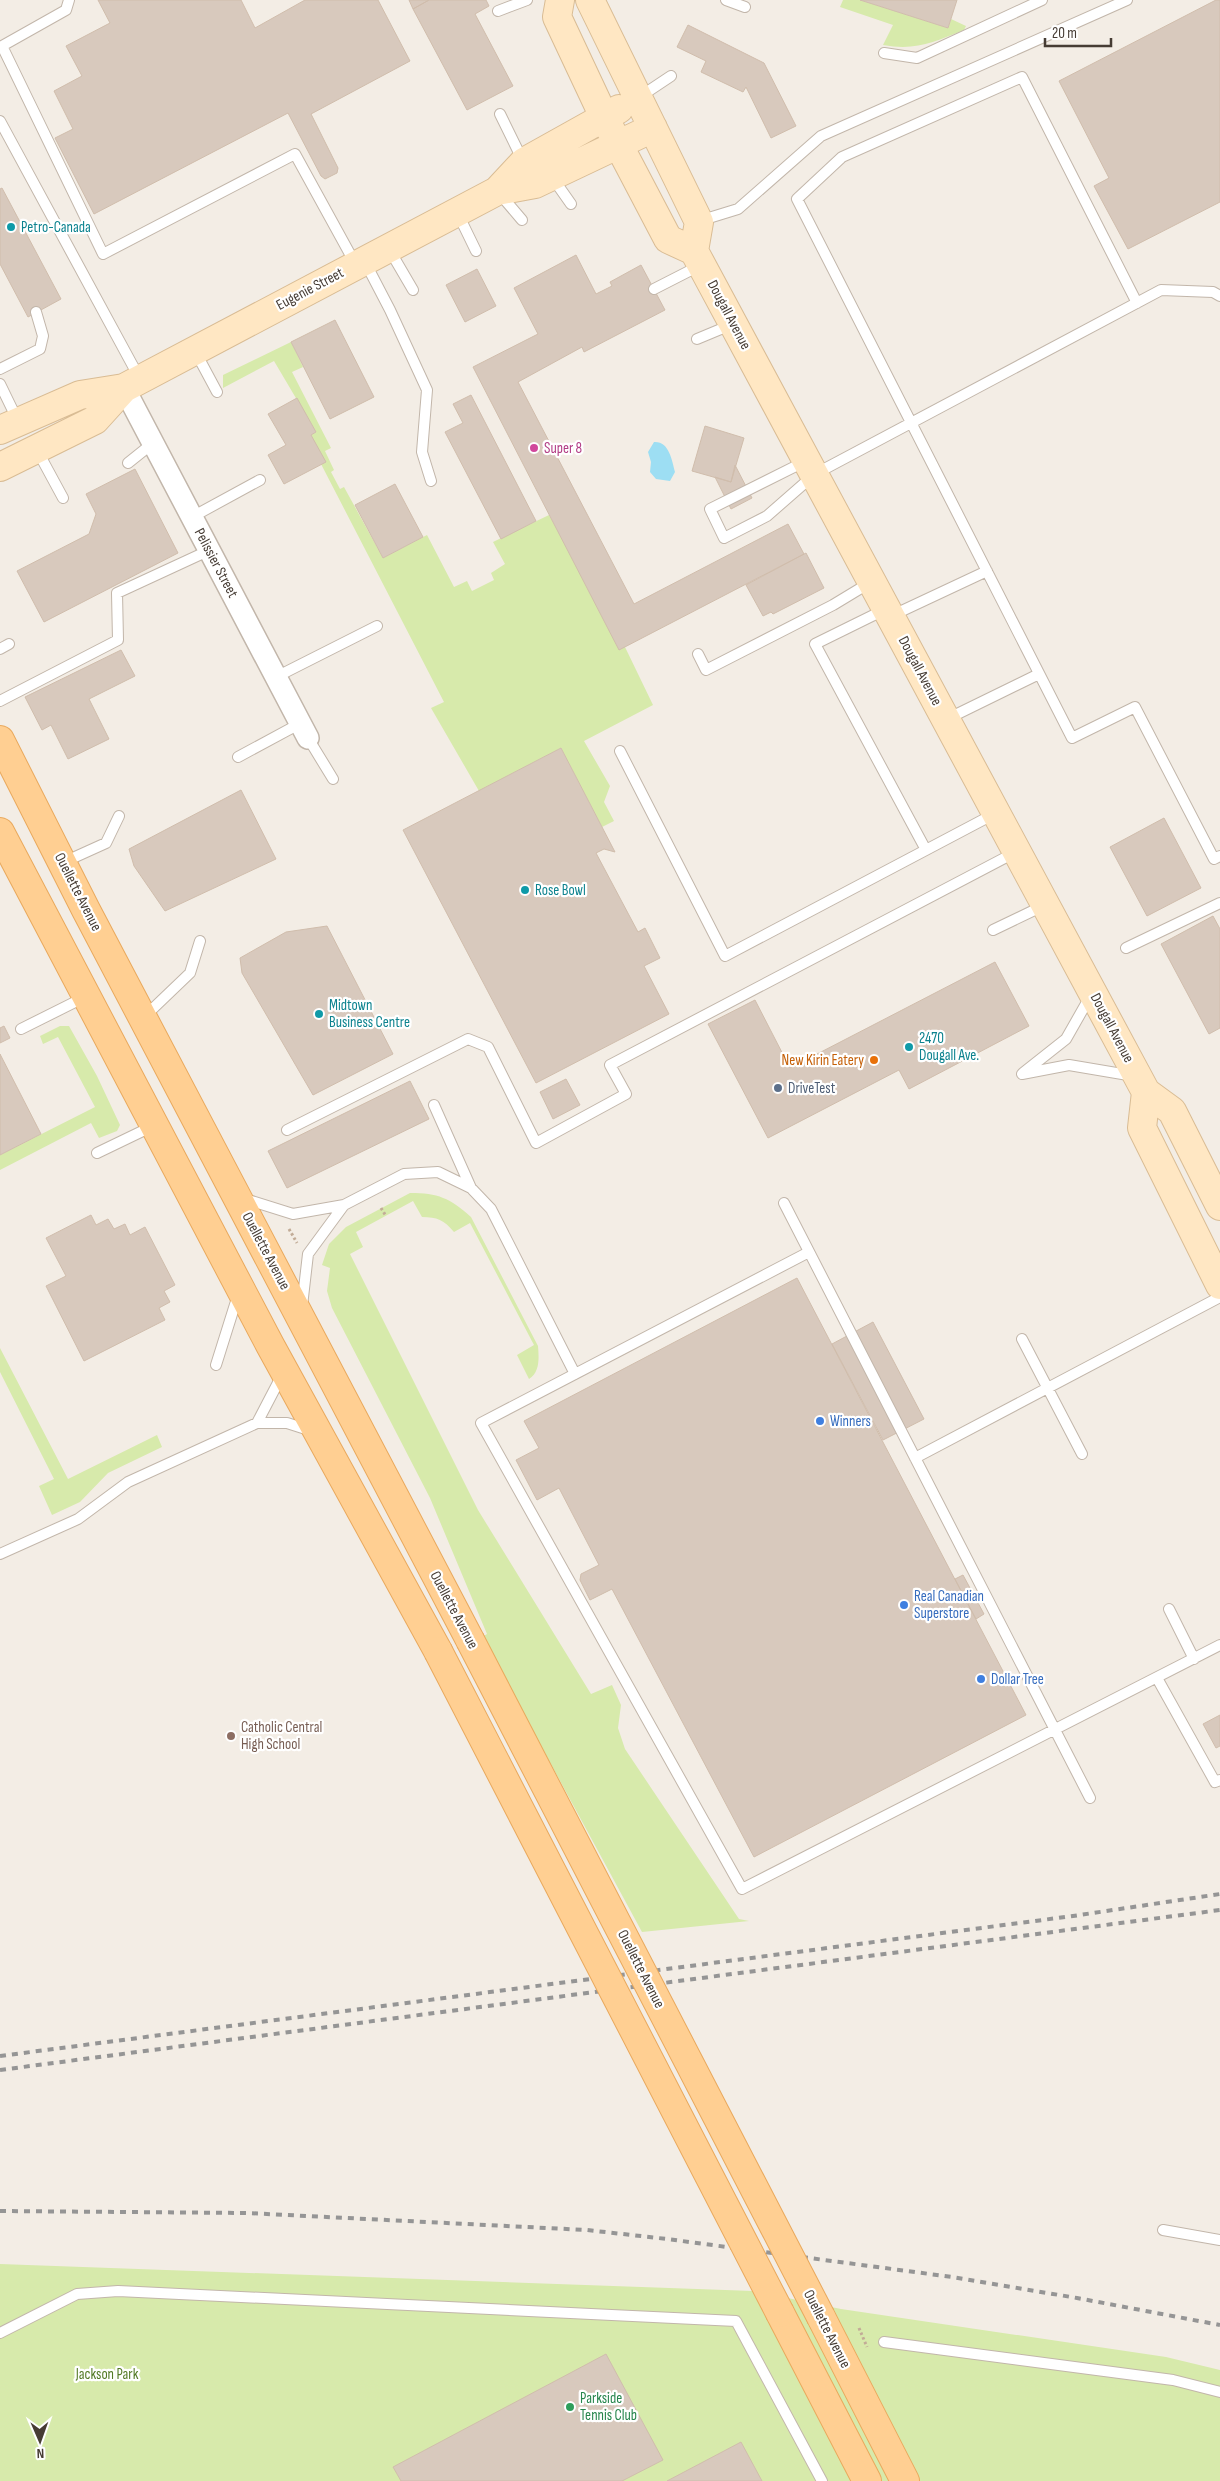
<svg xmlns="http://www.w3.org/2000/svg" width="1220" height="2481" font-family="'Sofia Sans Condensed',sans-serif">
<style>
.green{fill:#d7eaab}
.water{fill:#9ddef3}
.building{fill:#d8c9bd;stroke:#d0bdac}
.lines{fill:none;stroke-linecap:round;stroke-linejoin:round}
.lane-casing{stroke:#c2b6aa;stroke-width:12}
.street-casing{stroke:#c2b6aa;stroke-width:24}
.secondary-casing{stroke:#d9bc94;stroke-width:30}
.primary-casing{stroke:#e9a95d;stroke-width:30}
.path{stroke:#c2ac97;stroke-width:3;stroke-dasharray:2.5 2.5;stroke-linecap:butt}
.lane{stroke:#fff;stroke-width:10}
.street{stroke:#fff;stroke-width:21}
.secondary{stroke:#ffe7c3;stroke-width:28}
.primary{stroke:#ffcf92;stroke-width:28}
.rail{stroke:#959595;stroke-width:4;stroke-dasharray:6 6;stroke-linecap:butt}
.primary-bridge-casing{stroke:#e9a95d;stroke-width:30;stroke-linecap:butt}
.primary-bridge{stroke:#ffcf92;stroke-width:28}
.culture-dot{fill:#0f9aa8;stroke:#fff;stroke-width:2}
.hotel-dot{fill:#d1479c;stroke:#fff;stroke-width:2}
.food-dot{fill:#e8710a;stroke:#fff;stroke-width:2}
.service-dot{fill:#5c6f8a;stroke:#fff;stroke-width:2}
.shop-dot{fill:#3f7fe0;stroke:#fff;stroke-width:2}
.education-dot{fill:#8d6e63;stroke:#fff;stroke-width:2}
.leisure-dot{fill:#2e9e5b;stroke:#fff;stroke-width:2}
.labels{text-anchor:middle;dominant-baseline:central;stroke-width:4.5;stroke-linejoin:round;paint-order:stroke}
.culture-label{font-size:15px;fill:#0d838f;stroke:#fff;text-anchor:start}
.street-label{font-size:15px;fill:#463c34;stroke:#fff}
.hotel-label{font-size:15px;fill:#b23c85;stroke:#fff;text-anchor:start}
.food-label{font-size:15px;fill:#c56008;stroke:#fff;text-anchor:end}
.service-label{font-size:15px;fill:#4e5e75;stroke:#fff;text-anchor:start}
.shop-label{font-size:15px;fill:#366cbe;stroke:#fff;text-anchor:start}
.education-label{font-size:15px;fill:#785e54;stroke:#fff;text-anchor:start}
.park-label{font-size:15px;fill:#537a25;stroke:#fff}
.leisure-label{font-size:15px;fill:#27864d;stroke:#fff;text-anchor:start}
</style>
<rect width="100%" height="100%" fill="#f3ede5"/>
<!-- green -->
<path class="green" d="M843,0H860L948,28L951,19L966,26L964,30C934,42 916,51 883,45L893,25L840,7Z
M291,342L303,367L292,372L331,448L325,451L334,470L331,472L340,489L344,487L383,558L427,535L454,587L467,581L472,591L494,580L491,573L505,564L493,542L549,515L625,647L653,705L584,741L610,786L604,802L614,821L602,827L561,748L479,791L431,708L444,702L321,464L311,435L316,432L274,361L223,388V375Z
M60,1026H69L97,1076L120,1125L117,1131L99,1138L91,1123L0,1170V1155L95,1107L58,1037L43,1044L40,1036Z
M410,1193C438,1193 450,1198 471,1217L538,1346C539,1358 540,1372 529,1379L517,1355L534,1345L470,1223L454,1232C444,1220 437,1217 422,1217L413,1201L356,1232L363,1247L350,1254L478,1510L591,1694L612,1685L621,1705L618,1728L625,1749L739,1919L749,1921L642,1932L482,1637L487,1634L430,1498L332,1308L327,1291L330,1268L322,1265L329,1244L346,1227Z
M0,1348L68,1479L157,1435L162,1447L108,1473L80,1502L52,1515L39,1486L54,1479L0,1372Z
M0,2264L753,2291L841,2309L1166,2357L1220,2370V2481H0Z"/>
<!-- water -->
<path class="water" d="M654,442C669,441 672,460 675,472L670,481L656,479L650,472L651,462L648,452Z"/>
<!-- building -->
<path class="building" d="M98,0H241L255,28L305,0H378L410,61L311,114L338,168L337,173L325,179L321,176L288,113L94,214L55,138L73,129L54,91L82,76L66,46L110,23Z
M409,0H429L413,9Z
M429,0H486L489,6L475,14L513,86L467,110L413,9Z
M860,0H957L948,28Z
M1216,0H1220V202L1128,249L1094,186L1109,178L1059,81Z
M688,25L764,63L796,126L771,138L746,87L743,92L701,72L706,61L677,47Z
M2,188L61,299L28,317L0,264V189Z
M576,255L596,294L612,286L610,282L641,265L665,310L584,352L582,347L518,382L634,604L788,524L804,554L619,650L473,367L538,334L514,288Z
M477,269L496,306L465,322L446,285Z
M335,320L374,397L330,419L291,342Z
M471,395L536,521L501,539L445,432L463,423L453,404Z
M297,398L316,432L311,435L326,462L284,484L268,455L286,445L268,414Z
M705,426L744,438L731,482L692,471Z
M735,465L752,498L731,509L715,477L731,482Z
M135,469L178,553L44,622L17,571L89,534L96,514L86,494Z
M395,484L423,537L383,558L355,505Z
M806,553L824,588L773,614L771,612L763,616L746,585Z
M121,650L135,676L89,699L109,739L68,759L51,725L42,730L25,697Z
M561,748L615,852L604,849L596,853L638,932L645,928L660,958L644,966L669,1014L536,1083L403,830Z
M241,790L276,859L165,911L134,866L129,849Z
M1164,818L1201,888L1147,916L1110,847Z
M1213,916L1220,929V1028L1209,1034L1161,944Z
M327,926L393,1054L313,1095L242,973L240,958L286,932Z
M995,962L1029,1026L909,1089L899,1070L768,1138L708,1024L755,1000L790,1068Z
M4,1026L10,1038L0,1043V1028Z
M0,1054L41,1134L0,1155Z
M566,1079L580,1105L553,1119L540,1092Z
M410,1081L429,1119L287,1188L268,1151Z
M91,1215L96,1225L108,1219L114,1229L125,1224L130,1235L145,1227L175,1285L164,1291L170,1302L159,1308L165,1320L84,1361L46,1286L66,1276L46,1238Z
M797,1278L1026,1715L754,1857L612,1589L590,1600L580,1580L581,1574L599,1565L559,1488L537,1500L516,1460L539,1448L524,1421Z
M873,1322L924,1419L883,1440L832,1344Z
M963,1575L984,1614L976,1619L955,1579Z
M1220,1715V1746L1216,1748L1203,1724Z
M606,2354L663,2460L622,2481H401L393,2467Z
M741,2442L762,2481H667Z"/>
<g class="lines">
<defs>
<path id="lane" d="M69,0L66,10L2,46L103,254L295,154L356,265
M726,0L745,7
M498,11L527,0
M884,53L917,58L1042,0
M638,98L671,76
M500,114L523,161
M0,121L140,379
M552,177L571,204
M499,193L522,220
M458,214L476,251
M699,221L738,209L821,136L1127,0
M389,249L413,290
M365,262L390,310L427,390L422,452L431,481
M654,289L701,265
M1137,303L1022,77L842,157L797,199L1072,738L1135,707L1214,859L1220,856
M697,339L733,324
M195,351L217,392
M0,369L40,349L43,336L36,312
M0,384L18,421
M37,450L63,498
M806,461L710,509L724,538L767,516L815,474L1161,290L1213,292L1220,296
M128,463L153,443
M192,517L260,480
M886,609L815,644L926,850
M891,616L987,571
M0,649L9,644
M698,654L706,670L833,605L871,582
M276,677L377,626
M0,701L118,640L117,593L210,550
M947,719L1039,674
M308,738L333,779
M620,751L725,956L996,813
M238,757L301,723
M64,862L106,843L119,816
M993,930L1045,905
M1126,948L1220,903
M144,1017L190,973L200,941
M21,1029L85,997
M1023,1073L1066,1039L1091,995
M1022,1074L1069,1065L1134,1076
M434,1105L471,1188
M287,1130L468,1039L488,1047L536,1143L626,1094L610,1065L1016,852
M97,1153L153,1126
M242,1198L293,1214L344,1205L404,1174L438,1172L471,1188L491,1209L575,1374
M784,1203L1090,1798
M809,1252L481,1423L742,1889L1220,1645
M302,1306L308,1254L344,1205
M1022,1339L1082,1454
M216,1365L238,1295
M257,1423L282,1375
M915,1458L1220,1297
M0,1554L78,1519L128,1482L257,1423H287L312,1431
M1169,1609L1194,1659
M1157,1678L1215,1782L1220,1780
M1163,2230L1220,2240
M0,2333L77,2294L118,2291L736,2321L822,2481
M884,2342L1173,2380L1220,2392"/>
<path id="street" d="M124,388L308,738"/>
<path id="secondary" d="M560,0L557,17L604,117L668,239L694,251
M590,0L699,222L694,251L1146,1092L1172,1111L1220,1206
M497,191L524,162L619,109
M0,430L80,395L124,388
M0,467L95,420L124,388L497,191L535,184L653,128
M1146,1092L1142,1128L1220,1285"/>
<path id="primary" d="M0,740L86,910L470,1640
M0,832L270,1345L438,1651
M780,2313L867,2481
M821,2317L905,2481"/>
</defs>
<!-- lane casing -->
<use href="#lane" class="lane-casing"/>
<!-- street casing -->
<use href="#street" class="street-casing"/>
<!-- secondary casing -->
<use href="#secondary" class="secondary-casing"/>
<!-- primary casing -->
<use href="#primary" class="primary-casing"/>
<!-- path -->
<path class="path" d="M381,1208L386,1216
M289,1229L297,1243
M859,2328L867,2347"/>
<!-- lane -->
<use href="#lane" class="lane"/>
<!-- street -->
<use href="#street" class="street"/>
<!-- secondary -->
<use href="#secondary" class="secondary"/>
<!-- primary -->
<use href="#primary" class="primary"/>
<!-- rail -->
<path class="rail" d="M0,2056L1073,1916L1220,1894
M0,2070L1220,1910
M0,2211L247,2213L587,2230L667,2239L952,2277L1077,2298L1220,2325"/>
<defs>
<path id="primary-bridge" d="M470,1640L821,2317
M438,1651L780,2313"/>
</defs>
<!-- primary-bridge casing -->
<use href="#primary-bridge" class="primary-bridge-casing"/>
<!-- primary-bridge -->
<use href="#primary-bridge" class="primary-bridge"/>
</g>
<!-- markers -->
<g class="culture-dot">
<circle cx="11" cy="227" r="5"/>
<circle cx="525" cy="890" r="5"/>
<circle cx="319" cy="1014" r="5"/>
<circle cx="909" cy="1047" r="5"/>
</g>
<circle class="hotel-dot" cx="534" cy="448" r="5"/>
<circle class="food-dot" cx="874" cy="1060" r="5"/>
<circle class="service-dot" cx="778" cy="1088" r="5"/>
<g class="shop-dot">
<circle cx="820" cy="1421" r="5"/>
<circle cx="904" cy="1605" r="5"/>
<circle cx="981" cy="1679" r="5"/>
</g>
<circle class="education-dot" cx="231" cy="1736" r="5"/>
<circle class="leisure-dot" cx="570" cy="2407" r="5"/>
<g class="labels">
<!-- culture labels -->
<g class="culture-label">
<text x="21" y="227">Petro-Canada</text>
<text x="535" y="890">Rose Bowl</text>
<text x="329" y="1005">Midtown<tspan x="329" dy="17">Business Centre</tspan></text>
<text x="919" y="1038">2470<tspan x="919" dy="17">Dougall Ave.</tspan></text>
</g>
<!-- street labels -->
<g class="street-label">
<text transform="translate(310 289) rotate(-28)">Eugenie Street</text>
<text transform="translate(729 315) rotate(62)">Dougall Avenue</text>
<text transform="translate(216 563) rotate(62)">Pelissier Street</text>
<text transform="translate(920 671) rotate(62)">Dougall Avenue</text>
<text transform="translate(78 892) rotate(63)">Ouellette Avenue</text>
<text transform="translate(1112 1028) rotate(62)">Dougall Avenue</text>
<text transform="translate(266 1251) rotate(62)">Ouellette Avenue</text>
<text transform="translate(454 1610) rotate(62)">Ouellette Avenue</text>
<text transform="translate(641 1969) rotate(63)">Ouellette Avenue</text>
<text transform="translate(827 2329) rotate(63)">Ouellette Avenue</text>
</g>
<!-- hotel labels -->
<g class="hotel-label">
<text x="544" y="448">Super 8</text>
</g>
<!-- food labels -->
<g class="food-label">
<text x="864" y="1060">New Kirin Eatery</text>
</g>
<!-- service labels -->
<g class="service-label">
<text x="788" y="1088">DriveTest</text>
</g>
<!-- shop labels -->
<g class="shop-label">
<text x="830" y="1421">Winners</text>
<text x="914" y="1596">Real Canadian<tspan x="914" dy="17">Superstore</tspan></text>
<text x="991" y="1679">Dollar Tree</text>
</g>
<!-- education labels -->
<g class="education-label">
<text x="241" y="1727">Catholic Central<tspan x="241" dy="17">High School</tspan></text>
</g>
<!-- park labels -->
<g class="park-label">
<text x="107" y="2374">Jackson Park</text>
</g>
<!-- leisure labels -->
<g class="leisure-label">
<text x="580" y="2398">Parkside<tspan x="580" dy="17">Tennis Club</tspan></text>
</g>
</g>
<!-- north arrow -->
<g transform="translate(40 2441) rotate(178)" stroke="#ffffff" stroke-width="4" paint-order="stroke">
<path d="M0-4L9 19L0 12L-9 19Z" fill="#463c34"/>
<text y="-8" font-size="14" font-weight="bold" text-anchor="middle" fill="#463c34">N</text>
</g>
<!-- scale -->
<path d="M1045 38v8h66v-8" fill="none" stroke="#463c34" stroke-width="2.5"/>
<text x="1052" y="38" font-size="15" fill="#463c34" stroke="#ffffff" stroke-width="4" paint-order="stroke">20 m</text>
</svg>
